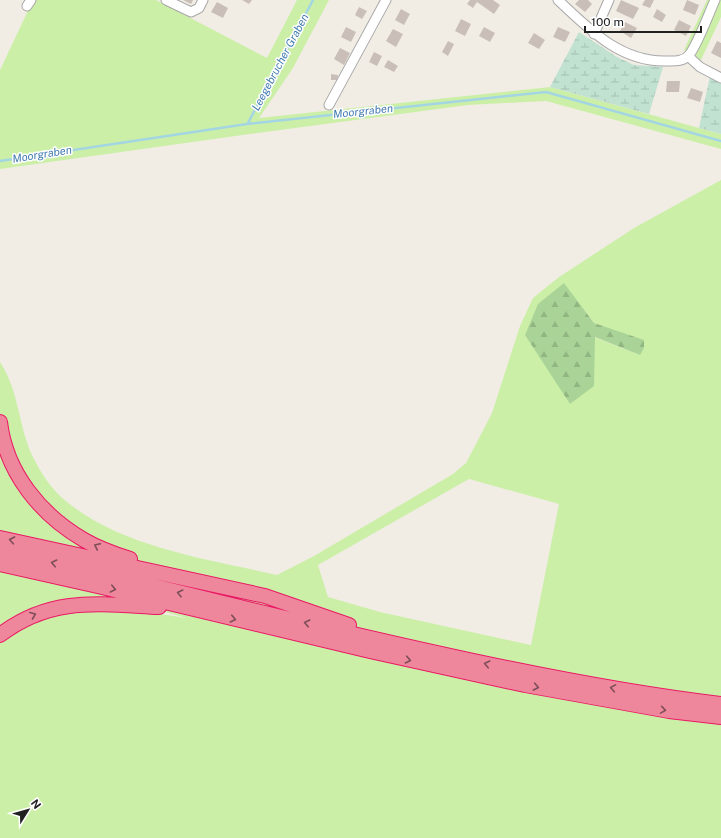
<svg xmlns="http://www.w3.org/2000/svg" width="721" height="838" font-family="'Public Sans',sans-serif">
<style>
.grass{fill:#ccefa8;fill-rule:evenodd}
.forest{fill:url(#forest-firs)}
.wetland{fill:url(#wetland-marsh)}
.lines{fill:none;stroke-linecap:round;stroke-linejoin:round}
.stream{stroke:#a3d5e2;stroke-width:2.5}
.building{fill:#c9bfb8}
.minor-casing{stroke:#a7a7a7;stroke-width:11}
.highway-casing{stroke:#ea1864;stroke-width:16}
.minor{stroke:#fff;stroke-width:9}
.highway{stroke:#ee879c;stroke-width:14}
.oneway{stroke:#7d4e58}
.labels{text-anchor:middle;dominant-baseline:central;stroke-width:3;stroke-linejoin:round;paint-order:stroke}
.water-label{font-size:11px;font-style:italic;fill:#407ab0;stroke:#fff}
</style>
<defs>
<pattern id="forest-firs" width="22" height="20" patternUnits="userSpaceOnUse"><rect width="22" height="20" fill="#aad497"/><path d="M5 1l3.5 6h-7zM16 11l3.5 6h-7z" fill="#92b682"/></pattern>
<pattern id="wetland-marsh" width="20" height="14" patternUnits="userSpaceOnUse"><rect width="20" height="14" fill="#c1e1d1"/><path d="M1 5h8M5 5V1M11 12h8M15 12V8" fill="none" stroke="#a6c1b3"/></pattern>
</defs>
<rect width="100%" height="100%" fill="#f1ede5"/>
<!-- grass -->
<path class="grass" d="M33,0H156L267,58L297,0H329L293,68L259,118L550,87L721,134V149L546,101L468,105L250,134L0,169V70Z
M707,0H721V17L701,60L684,50Z
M721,180V838H0V641L30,622L71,610L149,612L186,618L126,601L107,600L0,629V362C20,392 18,428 34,459C42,475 53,491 67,502C124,548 208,559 277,575L314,556L453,474L466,463L492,413L520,326L533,298L559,277L634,228ZM563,283L594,323L640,355L594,337V386ZM469,479L559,504L531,645L380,612L328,597L318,565Z"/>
<!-- forest -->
<path class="forest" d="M564,283L594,323L644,340V348L640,355L595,337L594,386L570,404L525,335L538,304Z"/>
<!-- wetland -->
<path class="wetland" d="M579,32L617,57L634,65L663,67L649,114L550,87Z
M710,76L721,82V134L699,128Z"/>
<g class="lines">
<!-- stream -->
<path class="stream" d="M248,123L313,0
M0,161L247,124L546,92L721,141"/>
</g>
<!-- building -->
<path class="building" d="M183,0H193L191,4Z
M242,0H252L249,4Z
M470,0H493L500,5L494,14L477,2L473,8L467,4Z
M579,0H588L592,4L585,12L575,4Z
M621,0L639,8L633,19L616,11Z
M645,0H654L650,8L642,5Z
M687,0L699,5L695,15L683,10Z
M217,2L228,8L223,18L211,12Z
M359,7L367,11L362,19L355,15Z
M401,9L410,14L404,25L395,20Z
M657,9L666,15L662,22L653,17Z
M461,19L471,24L465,36L455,31Z
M679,20L691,26L686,36L674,30Z
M625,22L637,28L631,38L620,31Z
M346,27L356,32L351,42L341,37Z
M484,27L495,33L490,42L479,36Z
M558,27L570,32L565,42L553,37Z
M393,29L403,34L396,47L386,41Z
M534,33L545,40L539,49L528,43Z
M448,41L454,44L448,56L442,52Z
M717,41L721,43V58L711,53Z
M340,48L350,53L344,65L334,59Z
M374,52L382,56L377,66L369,62Z
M388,60L398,66L394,72L384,67Z
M331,74L338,75L337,80H331Z
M667,81H680L679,92H666Z
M691,88L703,92L700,102L687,98Z"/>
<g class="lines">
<defs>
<path id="minor" d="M166,0L191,12L199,8L203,0
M558,0C589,29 620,62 666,61C674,61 683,62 689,55C697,46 709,13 715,0
M27,6L31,0
M594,34L609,0
M688,56L700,67L721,78
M329,105L386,0"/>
<path id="highway" d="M0,422C6,473 41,515 84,540C98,548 114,554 130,559
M0,538L265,596L349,625
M0,551C64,564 128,580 191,595C284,618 376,640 469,660C553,678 636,694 721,704
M0,564L102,587L370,651L525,685L669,711L721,717
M0,635C51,596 99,604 159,607"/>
</defs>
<!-- minor casing -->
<use href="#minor" class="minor-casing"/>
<!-- highway casing -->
<use href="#highway" class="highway-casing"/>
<!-- minor -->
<use href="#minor" class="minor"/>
<!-- highway -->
<use href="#highway" class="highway"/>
</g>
<!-- one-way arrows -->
<defs><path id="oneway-chevron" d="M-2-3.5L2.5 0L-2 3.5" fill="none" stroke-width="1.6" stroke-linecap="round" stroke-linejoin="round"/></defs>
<g class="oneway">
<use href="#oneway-chevron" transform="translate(12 540) rotate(-169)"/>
<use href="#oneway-chevron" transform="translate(97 546) rotate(-155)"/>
<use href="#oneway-chevron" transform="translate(54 563) rotate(-167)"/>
<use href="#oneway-chevron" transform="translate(113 589) rotate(13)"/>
<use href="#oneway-chevron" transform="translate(180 593) rotate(-166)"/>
<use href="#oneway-chevron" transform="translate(33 615) rotate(-22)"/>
<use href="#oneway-chevron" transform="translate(233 619) rotate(13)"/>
<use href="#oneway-chevron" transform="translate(307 623) rotate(-167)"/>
<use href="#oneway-chevron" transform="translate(408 660) rotate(12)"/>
<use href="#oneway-chevron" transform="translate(487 664) rotate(-168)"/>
<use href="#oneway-chevron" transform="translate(536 687) rotate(11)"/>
<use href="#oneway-chevron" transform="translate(613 688) rotate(-170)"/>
<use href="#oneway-chevron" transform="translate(663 710) rotate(9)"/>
</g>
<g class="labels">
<!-- water labels -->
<g class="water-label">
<text transform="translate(280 62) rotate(-62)">Leegebrucher Graben</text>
<text transform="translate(363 111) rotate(-6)">Moorgraben</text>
<text transform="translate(42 154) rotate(-9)">Moorgraben</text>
</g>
</g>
<!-- north arrow -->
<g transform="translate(28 810) rotate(53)" stroke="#ffffff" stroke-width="3" paint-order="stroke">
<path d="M0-3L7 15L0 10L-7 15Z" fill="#202020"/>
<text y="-6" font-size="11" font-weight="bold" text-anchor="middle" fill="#202020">N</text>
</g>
<!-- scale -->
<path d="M585 26v6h116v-6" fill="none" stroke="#202020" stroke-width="2"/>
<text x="591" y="26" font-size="12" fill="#202020" stroke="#ffffff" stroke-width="3" paint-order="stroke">100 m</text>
</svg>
